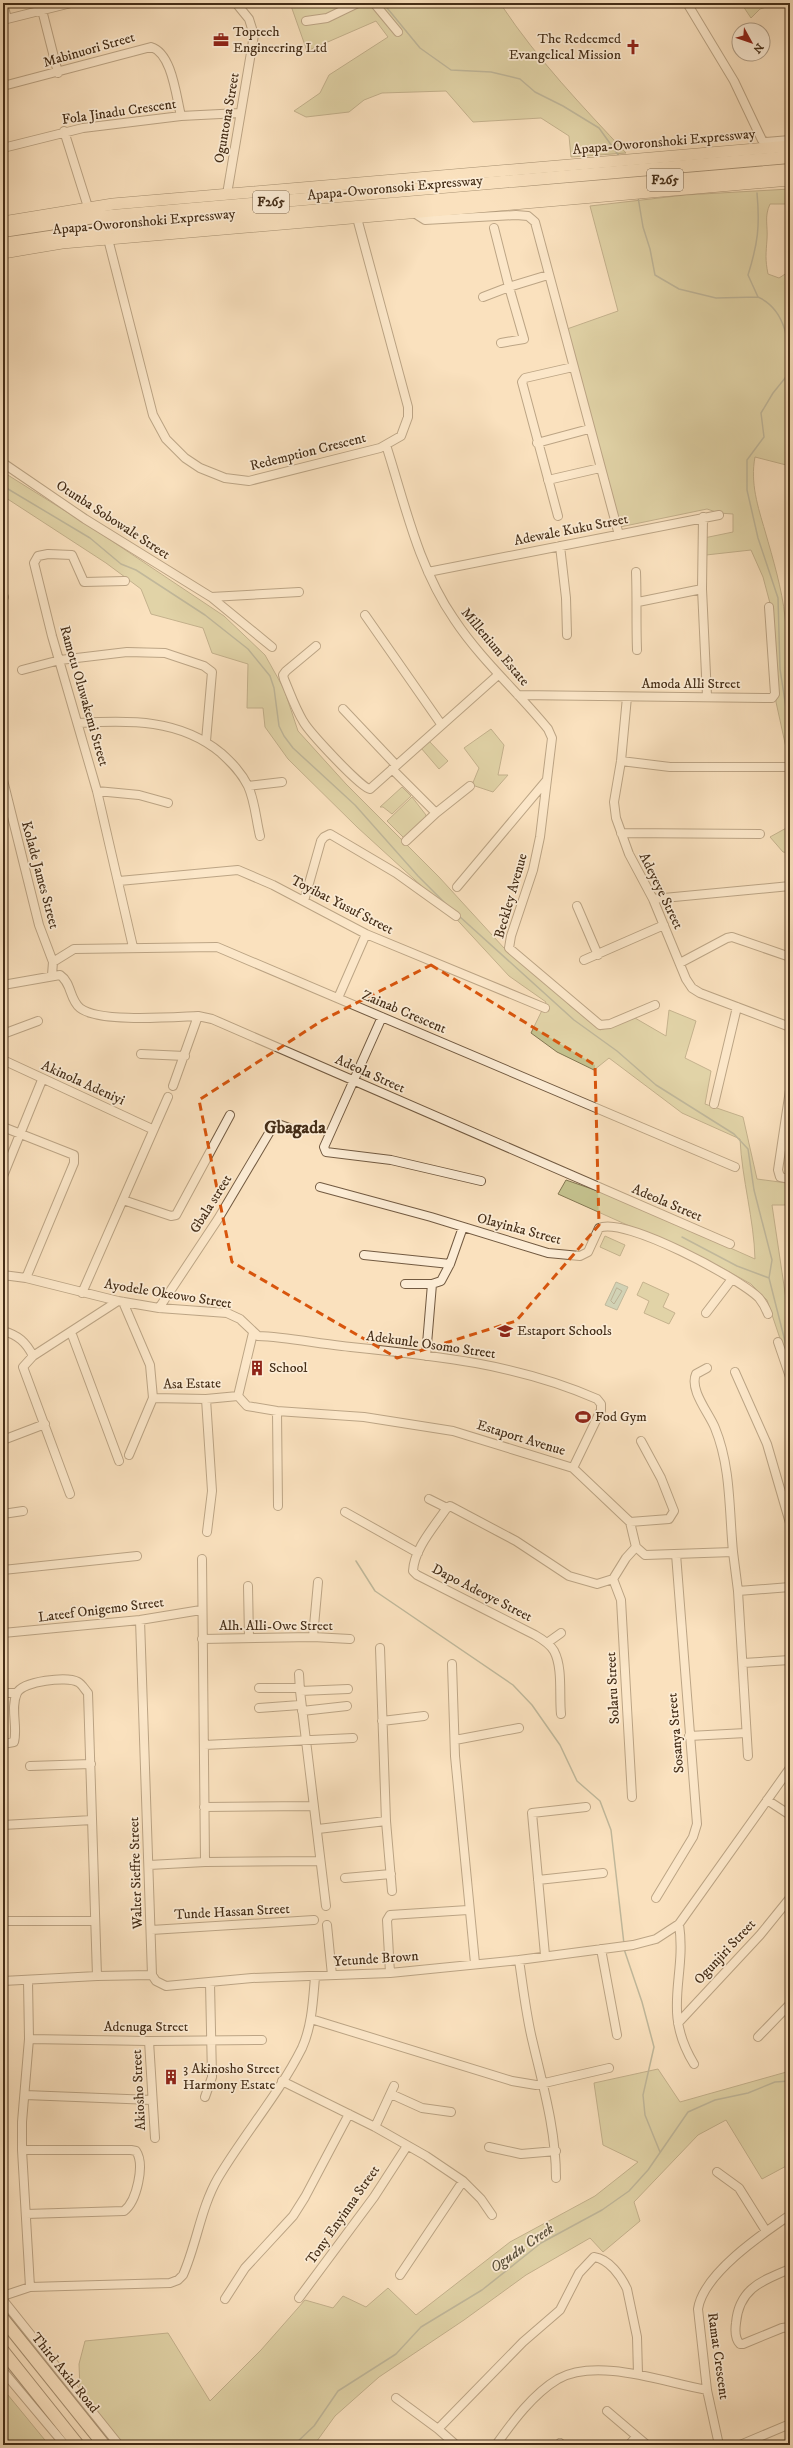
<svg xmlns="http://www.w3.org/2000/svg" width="793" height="2448" font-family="'IM FELL DW Pica',serif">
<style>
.green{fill:#c4c18d;stroke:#847752}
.water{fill:#9fbeab;stroke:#7b8470}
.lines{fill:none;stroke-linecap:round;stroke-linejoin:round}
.shore{stroke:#727661;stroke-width:1}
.stream{stroke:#7b8470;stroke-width:1.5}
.minor-casing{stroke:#725a41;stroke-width:10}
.major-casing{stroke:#442d17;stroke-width:12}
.highway-casing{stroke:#442d17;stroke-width:14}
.minor{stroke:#fcecd5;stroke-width:8}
.major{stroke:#fae1be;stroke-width:11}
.highway{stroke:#fae1be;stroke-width:12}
.marked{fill:none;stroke:#d8550d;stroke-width:3;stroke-dasharray:8 5;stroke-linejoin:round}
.labels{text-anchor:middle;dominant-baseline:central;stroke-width:3.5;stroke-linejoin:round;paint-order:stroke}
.shield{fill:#fcecd5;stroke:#7b6650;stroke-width:1}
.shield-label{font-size:13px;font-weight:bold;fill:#442d17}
.poi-label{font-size:14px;fill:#442d17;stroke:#fcecd5;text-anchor:start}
.street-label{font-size:14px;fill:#442d17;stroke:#fcecd5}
.water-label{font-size:15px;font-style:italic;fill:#5b513c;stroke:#fcecd5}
.district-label{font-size:18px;font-weight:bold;fill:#442d17;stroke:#fcecd5}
</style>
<rect width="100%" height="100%" fill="#fae1be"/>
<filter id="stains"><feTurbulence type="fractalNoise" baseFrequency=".005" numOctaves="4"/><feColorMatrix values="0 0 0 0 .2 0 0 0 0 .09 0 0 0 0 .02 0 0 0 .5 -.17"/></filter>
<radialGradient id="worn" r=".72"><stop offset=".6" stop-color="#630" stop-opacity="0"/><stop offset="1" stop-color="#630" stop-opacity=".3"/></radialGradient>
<!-- green -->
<path class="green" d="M290,3H504L502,6C538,60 582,106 626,153L571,157L569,136L541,118L473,122L446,91L382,93L364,100L349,112L306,117L294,111L320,93L329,75L388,37L376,21L307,51Z
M741,3H779L760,9L751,18Z
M790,189V204H770C764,217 768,225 767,239C766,254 765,259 768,274L779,278L790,271V466L755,457C750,483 758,507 765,531C773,559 782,589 785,617C791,667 790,717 790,766L776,702L771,607L763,577L751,550L706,555L704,538L733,532V514L719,513L707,509L620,527L567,329L618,311L590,206L685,195Z
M3,472L94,529L224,616L265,655L284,689L298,731L346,784L439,877L504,948L553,987L568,1004L600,1030L635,1018L666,1036L669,1010L696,1021L685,1058L711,1071L705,1104L743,1117L757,1179L787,1183L790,1187L785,1205H772L790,1326V1368L767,1300L751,1284L719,1266L558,1194L566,1180L618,1198L755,1259C754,1219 742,1180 740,1139L682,1113L609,1058L594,1070L557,1052L531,1033L546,1002L509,976L449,911L357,827L288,759L265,727L263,708H247L248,664L212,653L203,628L151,614L141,589L106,563L3,496Z
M491,729L504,745L498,775H508L493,792L472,785L479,768L464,748Z
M429,741L448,761L439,769L421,748Z
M402,787L411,796L392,814L383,807H380Z
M412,797L426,815L424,822L406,840L387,821Z
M790,826V853L783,852L770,837Z
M605,1236L625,1245L620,1256L600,1247Z
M643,1282L669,1294L663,1307L675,1313L669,1324L644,1313L649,1301L637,1295Z
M658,2069L680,2102L790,2071V2164L762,2179L726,2120L698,2135L634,2202L640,2221L603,2252L590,2238L526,2275L464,2320L379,2377L335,2416L314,2445H124L80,2390L79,2364L85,2341L168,2333L210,2401L261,2350L305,2300L333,2308L343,2296L366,2307L388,2288L416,2315L510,2242L595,2196L638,2162L603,2145L594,2083Z
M3,2389L49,2445H3Z"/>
<!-- water -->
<path class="water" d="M616,1282L628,1287L617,1310L605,1305Z"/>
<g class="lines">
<!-- shore -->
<path class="shore" d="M617,1288L622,1291L614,1304L611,1301Z"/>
<!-- stream -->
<path class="stream" d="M383,3L420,48L451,70L491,72L520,79L535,92L563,106L599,128L619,156
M757,193C760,226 758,243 748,275L758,297C787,310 789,344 790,372L773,393L761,413L764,437L747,460V490L758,538L778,598L780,669L790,734
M638,197L643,227L650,249L655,275L679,289L716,298L758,297
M3,486L90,538L121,564L136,570L205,615L248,649L270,676L274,688L279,726L284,736L293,748L355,805L418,876L446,904
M459,916L574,1020L617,1051L656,1085L734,1134L748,1149L754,1190L772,1260L769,1278L790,1361
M682,1237L737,1266L769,1278
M356,1561L375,1591L513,1685L532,1705L560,1745L577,1781L600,1801L611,1830L624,1944
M624,1949L642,2002L654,2047L643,2095L645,2115L660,2152
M294,2445L314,2426L338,2391L396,2354L421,2327L482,2290L541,2243L602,2210L629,2191L648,2170L688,2112L715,2100L748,2093L775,2082L790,2081"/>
<defs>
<path id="minor" d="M3,3L7,19
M374,3L398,32
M687,3L734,81L762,140L766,142L790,140
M42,10L58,73
M3,20L71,3
M306,21L327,18L358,3
M3,86L151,47C172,53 176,96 181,116
M64,131L88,207
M3,148L83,128L181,116L240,113
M227,194L254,35L249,19L236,3
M414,213L425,220L516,215L528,216L535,222L619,535
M108,239L153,415L166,439L185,458L200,468L225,478L249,481L380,448L401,436L408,417V407L357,218
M483,297L509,287L494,228
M501,343L524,339L509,287L548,275
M537,443L589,429
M386,445C405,504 418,567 454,619C481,660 518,692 548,729L552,738L540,837L533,870L511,936L509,948L600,1025L610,1024L655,1005
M3,463L85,519L211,597L299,592
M548,480L600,468
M558,516L522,382L525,378L573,367
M703,517L702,589L707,696
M560,546L566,598L567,635
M428,572L719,515
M636,572C637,599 636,623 637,650
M125,581L84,582L72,555L48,554L38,556L34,563L52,636L97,791L133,947
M3,597H4
M211,597L272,647
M638,602L702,589
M365,615L441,724
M316,646L286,671L283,675L284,679C290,693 295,708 303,721C309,732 361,788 370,789L498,675
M22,670L60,660L127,652L165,653L204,666L212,672L206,741
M518,695L772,698L775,694L769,607
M627,697L621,761L614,802L616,818L629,854L653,899L686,979L692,988L700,993L790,1027
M343,709L396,765
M79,723C130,720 180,719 221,753C232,763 241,772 248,786C255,801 256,820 260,836
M621,761L670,767H784
M392,769L436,813
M3,780L39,925L53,962L52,975
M248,786L282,782
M97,791L139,795L168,803
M621,833L760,834
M406,841L436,813L470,786
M119,881L238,870L273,885L366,934L545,1008
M457,887L546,781
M653,899L790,886
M304,901L321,841L324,837L330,834L396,873L456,916
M577,906L598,955
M584,960L664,925
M53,962L74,949L217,947L735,1167
M680,963L727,938L732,937L790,957
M3,985L60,975C72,983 69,999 80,1008C99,1023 173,1017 198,1016L212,1019L730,1244
M338,998L366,934
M382,1017L324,1147L326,1152L391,1160L481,1181
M3,1034L38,1021
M141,1054L185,1056
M3,1060L152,1129
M173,1086L198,1016
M790,1090L778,1170L780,1177L790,1179
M714,1104L737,1007
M3,1127L74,1155V1163L26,1278
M3,1176L42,1080
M320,1187L431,1217L548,1253L580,1256L588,1252L599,1228C624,1216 739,1278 759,1298C763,1303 766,1309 768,1314
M123,1200L171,1216L176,1215L230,1115
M364,1255L450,1264
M3,1275L26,1278L118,1301L159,1308L227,1313L240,1319L258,1336C286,1337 314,1343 342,1346C429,1355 516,1363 597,1399L601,1404V1410L573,1468
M405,1284H432L441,1281L450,1264L463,1227
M82,1293L168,1097
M123,1302L150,1365L153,1398L206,1399L238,1396
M159,1308L218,1219L272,1128L278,1124L289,1128
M706,1313L732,1279
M3,1331C18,1335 26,1342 33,1356
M71,1332L119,1461
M253,1333L238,1396L247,1406L277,1411L364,1417L453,1431L573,1468L630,1522L636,1547L645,1555L733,1552L738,1591L790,1587
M778,1342L790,1377
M426,1356L432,1284
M707,1368L696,1374C689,1390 709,1413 715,1428C731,1467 729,1510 733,1552
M735,1372L767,1444L790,1523
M206,1399L212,1491L207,1532
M277,1411L278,1506
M3,1440L45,1424
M129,1455L153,1398
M70,1494L23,1367L33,1356L118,1301
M429,1499L447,1508
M345,1512L418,1553
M3,1514L23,1511
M630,1522L669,1519L674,1511L661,1478L641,1441
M202,1559L205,1862
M3,1570L137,1556
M613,1579L621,1600L632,1797
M248,1586L249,1638
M738,1591L748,1756
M3,1633L140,1620L201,1610
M313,1637L318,1582
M202,1639L313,1637L350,1639
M547,1643L561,1633
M743,1663L790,1660
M452,1664L455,1756L475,1963
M299,1674L300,1691
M259,1688H298
M3,1693H17
M259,1708L300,1705
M302,1711L347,1706
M561,1714C559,1695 563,1668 554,1651C550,1644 542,1639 535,1635L417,1575L413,1571C414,1549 434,1527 446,1509L450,1506L516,1541L569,1576L597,1584L613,1579L626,1558L636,1547
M382,1721L424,1716
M689,1736L746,1733
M455,1740L519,1728
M3,1744L14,1742C18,1727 10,1708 17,1693C23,1681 67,1676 78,1682C82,1684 85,1690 88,1693L97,1976
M204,1745L353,1738
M30,1766L91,1764
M767,1800L790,1815
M204,1807L313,1806
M386,1821L392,1891
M3,1825L92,1820
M318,1829L386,1821L380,1648
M149,1865L205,1862L320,1861
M345,1878L391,1874
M538,1880L603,1873
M656,1898L693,1837L697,1824L676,1554
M326,1906L300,1691L348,1689
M3,1921H93
M679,1924C687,1978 661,2010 694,2064
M327,1925L332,1975
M151,1930L314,1920
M601,1949L617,2035
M545,1955L532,1813L586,1807
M519,1960C523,1987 526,2014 532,2039C543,2086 556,2130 556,2178
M390,1973L387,1920L390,1915L468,1910
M152,1975L156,1981L166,1986L252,1978L390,1973L519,1960L633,1945L656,1939L679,1924L790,1768
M28,1980L29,2039L22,2122V2150L30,2287L170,2283L178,2280L183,2275C197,2243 201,2207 218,2178C244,2134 279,2094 302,2048C312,2026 313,2000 315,1977
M3,1981L97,1976L152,1975L140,1620
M311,2019L512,2081L536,2085L609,2068
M678,2023L760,1935L790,1898
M758,2037L790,2004
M29,2039L149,2041L262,2040
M149,2041L155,2138
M282,2081L375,2127L426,2156L463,2181L481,2199L492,2215
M391,2094L422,2108L451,2112
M25,2095L152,2100
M205,2097L212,2077L210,1983
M375,2127L394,2086
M489,2147L521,2154L556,2151
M22,2150H131L136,2151C145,2164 137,2201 124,2211L26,2214
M717,2172L739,2188L766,2231
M790,2269C761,2281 739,2289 736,2323C735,2330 735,2339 740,2344H743L782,2328L790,2327
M400,2275L463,2181
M3,2296L30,2287
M299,2298L374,2197L407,2146
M225,2299L245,2268L293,2216L305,2197L349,2114
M3,2300L119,2445
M3,2371L65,2445
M396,2398L438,2429L456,2445
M607,2411L647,2445
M438,2429L523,2342L560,2310L579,2273L594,2257C609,2259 621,2276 627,2289L637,2337L638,2374
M560,2443L562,2445
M496,2445C513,2421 533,2394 558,2379C598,2357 666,2383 707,2390
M629,2445L636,2437
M719,2445L707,2390L698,2309C703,2274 762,2234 790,2215
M740,2445L790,2424"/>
<path id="major" d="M3,222L113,204L790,146
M3,253L62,243L790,180"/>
<path id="highway" d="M3,231L88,218L790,157
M3,244L110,228L790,170
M3,2319L104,2445
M3,2351L78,2445"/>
</defs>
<!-- minor casing -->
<use href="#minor" class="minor-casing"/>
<!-- major casing -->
<use href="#major" class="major-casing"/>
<!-- highway casing -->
<use href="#highway" class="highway-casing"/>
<!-- minor -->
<use href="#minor" class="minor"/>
<!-- major -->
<use href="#major" class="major"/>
<!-- highway -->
<use href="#highway" class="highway"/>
</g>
<!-- marked area -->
<path d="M0 0H793V2448H0ZM431,965L595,1065L599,1225L516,1321L397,1358L232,1262L199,1100L323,1020Z" fill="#fae1be" fill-opacity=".55" fill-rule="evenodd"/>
<path class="marked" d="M431,965L595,1065L599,1225L516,1321L397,1358L232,1262L199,1100L323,1020Z"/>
<!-- icons -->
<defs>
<symbol id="office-bare" viewBox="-9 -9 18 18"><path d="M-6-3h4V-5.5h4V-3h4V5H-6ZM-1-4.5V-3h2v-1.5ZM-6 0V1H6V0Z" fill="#8f2418" stroke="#fcecd5" stroke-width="2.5" paint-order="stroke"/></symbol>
<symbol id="church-bare" viewBox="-9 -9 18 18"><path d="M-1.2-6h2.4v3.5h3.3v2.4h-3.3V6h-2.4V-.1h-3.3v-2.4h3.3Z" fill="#8f2418" stroke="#fcecd5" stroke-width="2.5" paint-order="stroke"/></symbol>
<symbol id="school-bare" viewBox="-9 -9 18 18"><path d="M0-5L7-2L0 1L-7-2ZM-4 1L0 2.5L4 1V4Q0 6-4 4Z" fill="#8f2418" stroke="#fcecd5" stroke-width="2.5" paint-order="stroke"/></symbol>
<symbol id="building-bare" viewBox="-9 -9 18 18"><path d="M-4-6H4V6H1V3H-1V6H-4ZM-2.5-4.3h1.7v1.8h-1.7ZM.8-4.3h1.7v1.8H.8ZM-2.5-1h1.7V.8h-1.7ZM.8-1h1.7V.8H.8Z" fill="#8f2418" stroke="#fcecd5" stroke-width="2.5" paint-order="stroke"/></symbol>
<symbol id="stadium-bare" viewBox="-9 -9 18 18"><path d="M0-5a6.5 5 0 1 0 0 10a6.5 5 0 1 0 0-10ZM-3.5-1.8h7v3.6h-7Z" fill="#8f2418" stroke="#fcecd5" stroke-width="2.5" paint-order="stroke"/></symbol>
</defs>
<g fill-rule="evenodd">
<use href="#office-bare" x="210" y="29" width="22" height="22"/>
<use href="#church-bare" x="622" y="36" width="22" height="22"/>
<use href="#school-bare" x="494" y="1320" width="22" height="22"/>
<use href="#building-bare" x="246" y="1357" width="22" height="22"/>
<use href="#stadium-bare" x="572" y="1406" width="22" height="22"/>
<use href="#building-bare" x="160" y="2066" width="22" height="22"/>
</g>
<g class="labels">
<!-- shield labels -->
<g class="shield">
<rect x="647" y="169" width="36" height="22" rx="3"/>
<rect x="253" y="191" width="36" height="22" rx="3"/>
</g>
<g class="shield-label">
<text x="665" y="180">F265</text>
<text x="271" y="202">F265</text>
</g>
<!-- poi labels -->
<g class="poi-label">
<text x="233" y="32">Toptech<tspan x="233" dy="16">Engineering Ltd</tspan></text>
<text x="621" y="39" text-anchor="end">The Redeemed<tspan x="621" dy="16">Evangelical Mission</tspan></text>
<text x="517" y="1331">Estaport Schools</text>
<text x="269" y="1368">School</text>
<text x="595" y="1417">Fod Gym</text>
<text x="183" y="2069">3 Akinosho Street<tspan x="183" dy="16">Harmony Estate</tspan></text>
</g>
<!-- street labels -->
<g class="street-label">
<text transform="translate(89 50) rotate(-16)">Mabinuori Street</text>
<text transform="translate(119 112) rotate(-8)">Fola Jinadu Crescent</text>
<text transform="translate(227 118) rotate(-80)">Oguntona Street</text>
<text transform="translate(664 142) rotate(-5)">Apapa-Oworonshoki Expressway</text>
<text transform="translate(395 188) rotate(-5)">Apapa-Oworonsoki Expressway</text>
<text transform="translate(144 222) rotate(-5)">Apapa-Oworonshoki Expressway</text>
<text transform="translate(308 452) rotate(-14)">Redemption Crescent</text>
<text transform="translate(113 520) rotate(33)">Otunba Sobowale Street</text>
<text transform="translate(571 530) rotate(-11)">Adewale Kuku Street</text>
<text transform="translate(495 647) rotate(50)">Millenium Estate</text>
<text x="691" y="684">Amoda Alli Street</text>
<text transform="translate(84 696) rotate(74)">Ramotu Oluwakemi Street</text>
<text transform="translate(40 875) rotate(75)">Kolade James Street</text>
<text transform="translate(661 891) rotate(64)">Adeyeye Street</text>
<text transform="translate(511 896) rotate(-74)">Beckley Avenue</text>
<text transform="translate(342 905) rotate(27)">Toyibat Yusuf Street</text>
<text transform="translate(404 1012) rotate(23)">Zainab Crescent</text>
<text transform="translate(370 1074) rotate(24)">Adeola Street</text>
<text transform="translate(83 1083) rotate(24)">Akinola Adeniyi</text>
<text transform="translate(667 1203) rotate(23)">Adeola Street</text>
<text transform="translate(211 1204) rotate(-58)">Gbala street</text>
<text transform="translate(519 1229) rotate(15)">Olayinka Street</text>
<text transform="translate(168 1294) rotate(9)">Ayodele Okeowo Street</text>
<text transform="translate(431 1345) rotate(8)">Adekunle Osomo Street</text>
<text transform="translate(192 1384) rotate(-1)">Asa Estate</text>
<text transform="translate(521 1438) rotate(17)">Estaport Avenue</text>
<text transform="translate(482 1593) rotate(27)">Dapo Adeoye Street</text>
<text transform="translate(101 1610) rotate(-7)">Lateef Onigemo Street</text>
<text x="276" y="1626">Alh. Alli-Owe Street</text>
<text transform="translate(613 1688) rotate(-93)">Solaru Street</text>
<text transform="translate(676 1733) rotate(-95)">Sosanya Street</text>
<text transform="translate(136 1873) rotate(-92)">Walter Sieffre Street</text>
<text transform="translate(232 1912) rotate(-3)">Tunde Hassan Street</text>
<text transform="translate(725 1952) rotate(-47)">Ogunjiri Street</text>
<text transform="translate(376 1959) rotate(-4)">Yetunde Brown</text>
<text x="146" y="2027">Adenuga Street</text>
<text transform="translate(139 2090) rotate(-93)">Akiosho Street</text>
<text transform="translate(343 2215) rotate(-55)">Tony Enyinna Street</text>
<text transform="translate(718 2356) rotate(82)">Ramat Crescent</text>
<text transform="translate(65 2373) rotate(51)">Third Axial Road</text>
</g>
<!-- water labels -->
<g class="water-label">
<text transform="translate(522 2248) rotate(-35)">Ogudu Creek</text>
</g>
<!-- district labels -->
<g class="district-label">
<text x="295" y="1128">Gbagada</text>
</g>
</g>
<!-- margin -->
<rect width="793" height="2448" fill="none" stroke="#fae1be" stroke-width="16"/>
<rect x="4" y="4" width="785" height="2440" fill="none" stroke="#442d17" stroke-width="2"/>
<rect x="8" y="8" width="777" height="2432" fill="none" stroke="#442d17"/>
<!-- north arrow -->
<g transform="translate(751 42) rotate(130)"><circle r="19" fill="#fcecd5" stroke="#b2a089"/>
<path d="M0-3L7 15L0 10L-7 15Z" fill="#8f2418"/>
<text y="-6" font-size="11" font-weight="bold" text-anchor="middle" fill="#442d17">N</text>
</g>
<rect width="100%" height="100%" filter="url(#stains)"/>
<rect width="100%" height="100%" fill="url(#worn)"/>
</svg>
